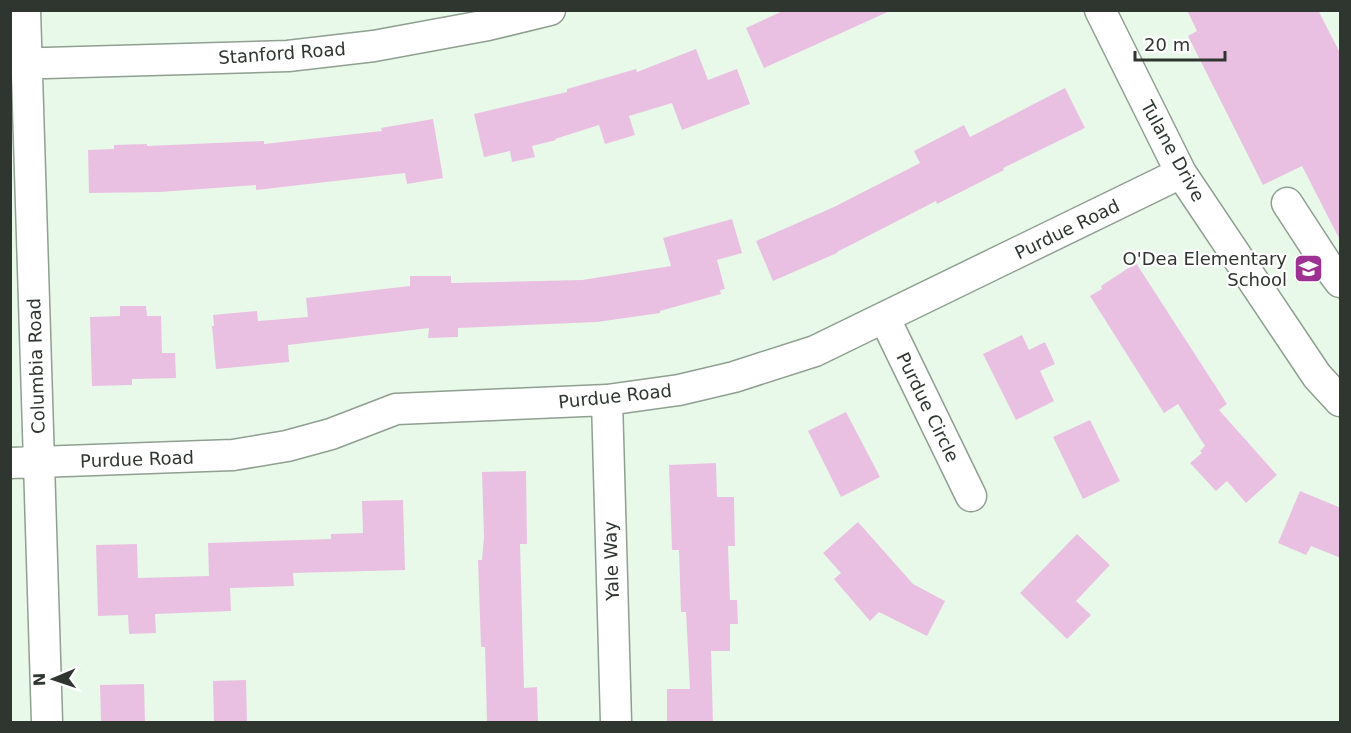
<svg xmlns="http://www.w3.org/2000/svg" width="1351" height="733" font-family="'DejaVu Sans',sans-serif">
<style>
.building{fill:#eac0e2}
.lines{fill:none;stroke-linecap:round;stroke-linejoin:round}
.minor-casing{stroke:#8f9f90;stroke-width:33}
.minor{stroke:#fff;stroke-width:30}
.labels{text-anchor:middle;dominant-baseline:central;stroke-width:4.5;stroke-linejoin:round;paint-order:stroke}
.street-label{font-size:18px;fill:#2f3630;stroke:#fff}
.poi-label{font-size:18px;fill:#2f3630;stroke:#fff;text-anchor:end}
</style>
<rect width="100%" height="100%" fill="#e8f9e9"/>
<!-- building -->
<path class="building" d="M785,10H892L764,68L746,28Z
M1187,10H1318L1341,55V242L1302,166L1263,185L1188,36L1197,31Z
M696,49L708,80L737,69L750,104L682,130L672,103L629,116L635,135L605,144L599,125L555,139L556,140L532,146L535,157L512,162L510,151L484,157L474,114L567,92V89L636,69L637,72Z
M1065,88L1085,128L1003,168L1004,170L937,204L936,201L837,252V253L773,281L756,241L834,207L920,163L914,151L964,125L970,137Z
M433,119L443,178L407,184L405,173L256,190V185L160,192L89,193L88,150L114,149V145L147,144V146L264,141V144L382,131L381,128Z
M732,219L742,253L717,260L725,289L720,290L721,294L660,311V313L597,322L458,328V337L428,338L429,328L288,345L289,362L216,369L212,326H214L213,315L257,311L258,321L308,317L306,298L410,286V276H451V283L582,280L671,266L663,238Z
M1136,263L1227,404L1219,410L1277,475L1246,503L1227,481L1216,491L1190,463L1202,453L1200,451L1205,446L1178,404L1164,413L1090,296L1102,289L1101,286Z
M120,306H146L147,316H161L162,353H175L176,378L132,379V385L92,386L90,317L120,316Z
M1022,335L1029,350L1045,342L1055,364L1040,371L1054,401L1016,420L983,354Z
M846,412L880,477L841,497L808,431Z
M1090,420L1120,481L1083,499L1053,437Z
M716,463L717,497H734L735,546H728L730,600H737L738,624H730V651H711L713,723H667V689H690L686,612H681L679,550H672L669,465Z
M526,471L527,544H520L524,688L537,687L538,723H487L485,647H481L478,560H482L484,537L482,472Z
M1300,491L1341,508V558L1311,546L1306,555L1278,543Z
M403,500L405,570L293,573L294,586L230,588L231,611L155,614L156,633L129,634L128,615L98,616L96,545L137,544L138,578L209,576L208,543L331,539V534L363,533L362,501Z
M858,522L913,584L945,601L927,636L879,612L870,621L834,579L841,573L823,553Z
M1077,534L1110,565L1076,601L1091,615L1067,639L1020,593Z
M246,680L247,723H214L213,681Z
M144,684L145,723H101L100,685Z"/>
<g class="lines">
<defs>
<path id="minor" d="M25,10L47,722
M1100,10L1181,173L1317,376L1340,401
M10,64L288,56L374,46L488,25L550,10
M1287,203L1328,266L1340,282
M885,319L971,496
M607,400L616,722
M10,463L233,455L287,446L331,434L396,409L607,400L679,390L734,377L815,351L1181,173"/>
</defs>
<!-- minor casing -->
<use href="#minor" class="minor-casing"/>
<!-- minor -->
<use href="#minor" class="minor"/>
</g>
<!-- icons -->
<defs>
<symbol id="school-square" viewBox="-11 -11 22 22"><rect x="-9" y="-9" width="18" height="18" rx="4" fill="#9e3293" stroke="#fff"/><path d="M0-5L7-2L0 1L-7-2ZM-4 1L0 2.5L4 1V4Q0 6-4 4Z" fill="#fff"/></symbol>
</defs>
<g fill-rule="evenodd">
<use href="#school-square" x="1292" y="252" width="33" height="33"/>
</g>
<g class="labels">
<!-- street labels -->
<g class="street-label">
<text transform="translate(282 53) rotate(-4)">Stanford Road</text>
<text transform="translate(1173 151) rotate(61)">Tulane Drive</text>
<text transform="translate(1067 229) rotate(-26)">Purdue Road</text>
<text transform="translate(36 366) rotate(-92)">Columbia Road</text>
<text transform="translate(615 396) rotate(-6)">Purdue Road</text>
<text transform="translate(928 407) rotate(64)">Purdue Circle</text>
<text transform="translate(137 459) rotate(-2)">Purdue Road</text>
<text transform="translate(611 561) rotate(-92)">Yale Way</text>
</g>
<!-- poi labels -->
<g class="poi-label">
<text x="1287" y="258">O'Dea Elementary<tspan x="1287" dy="21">School</tspan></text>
</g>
</g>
<!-- border -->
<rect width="1351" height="733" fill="none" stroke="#2f3630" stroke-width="24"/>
<!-- north arrow -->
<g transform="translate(54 679) rotate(268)" stroke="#ffffff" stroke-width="4.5" paint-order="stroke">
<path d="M0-4.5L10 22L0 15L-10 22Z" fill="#2f3630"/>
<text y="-9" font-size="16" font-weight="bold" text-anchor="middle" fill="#2f3630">N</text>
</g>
<!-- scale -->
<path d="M1135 51v9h90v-9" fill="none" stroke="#2f3630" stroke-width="3"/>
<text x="1144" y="51" font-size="18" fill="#2f3630" stroke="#ffffff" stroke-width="4.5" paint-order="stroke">20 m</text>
</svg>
